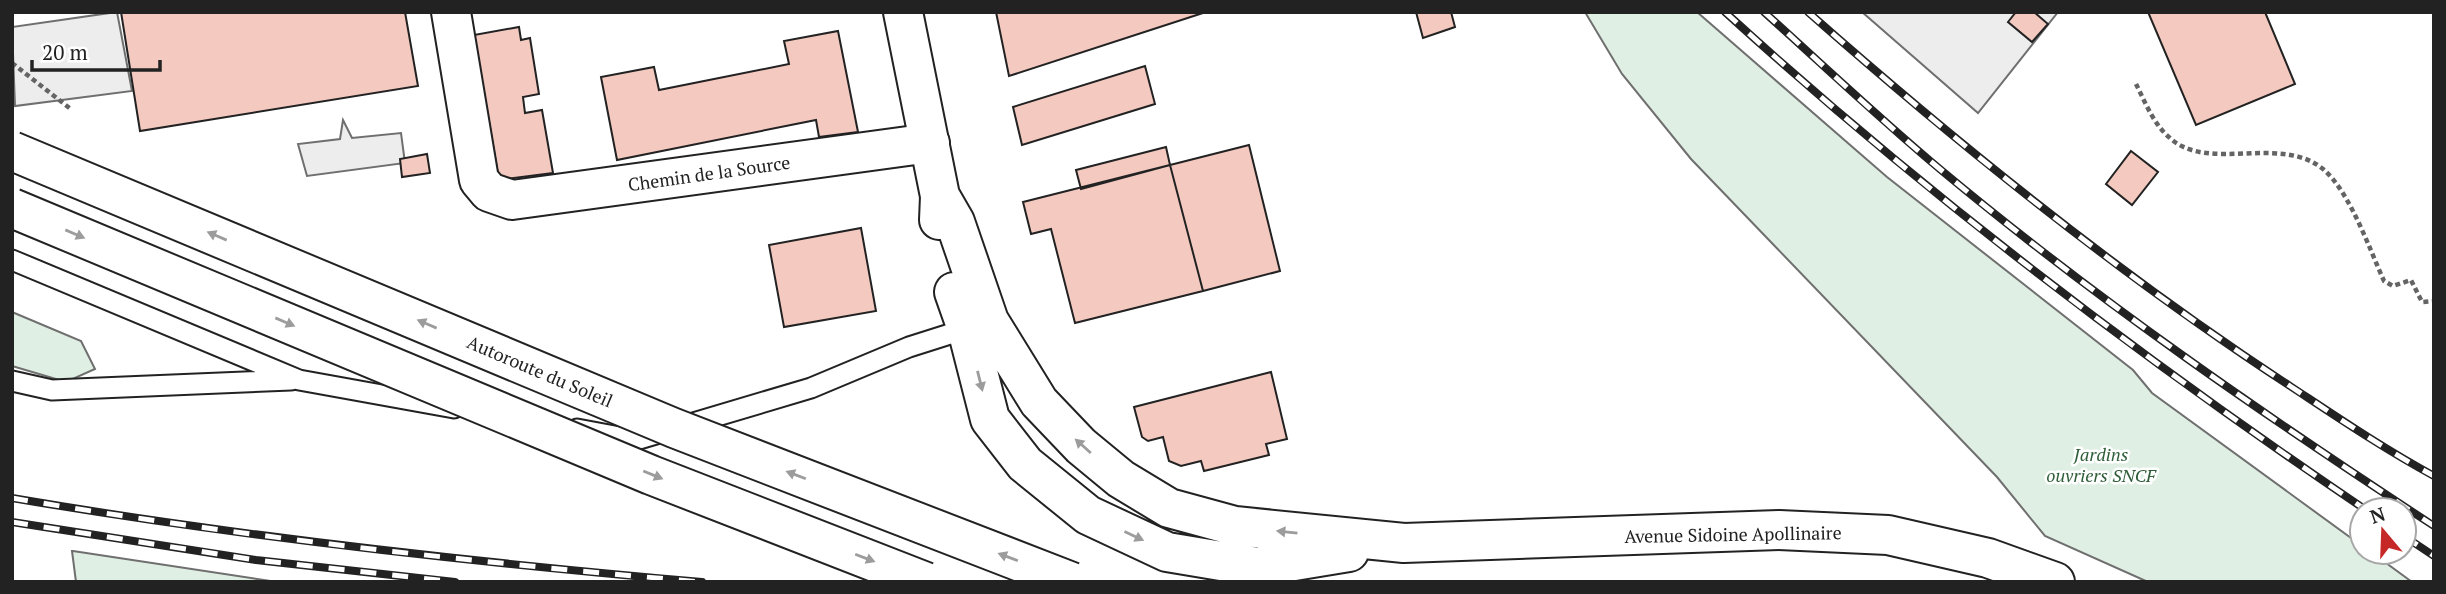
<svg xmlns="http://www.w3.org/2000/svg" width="2446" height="594" font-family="'PT Serif',serif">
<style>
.green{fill:#e0efe3;stroke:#6f6f6f;stroke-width:2}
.parking{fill:#ededed;stroke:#6f6f6f;stroke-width:2}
.building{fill:#f3c9c0;stroke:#222;stroke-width:2}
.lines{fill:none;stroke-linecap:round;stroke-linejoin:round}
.lane-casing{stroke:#222;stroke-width:23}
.street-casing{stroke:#222;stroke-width:42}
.secondary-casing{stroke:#222;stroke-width:42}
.path{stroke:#646464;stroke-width:4.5;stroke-dasharray:5 3.5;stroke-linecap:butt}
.lane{stroke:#fff;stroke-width:19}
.street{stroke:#fff;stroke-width:38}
.secondary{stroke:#fff;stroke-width:38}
.rail-casing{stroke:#222;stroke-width:8}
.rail{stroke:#fff;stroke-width:5;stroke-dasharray:16;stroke-linecap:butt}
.highway-bridge-casing{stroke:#222;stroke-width:42;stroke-linecap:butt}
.highway-bridge{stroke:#fff;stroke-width:38}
.oneway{fill:#9c9c9c}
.labels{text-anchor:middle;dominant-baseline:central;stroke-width:5;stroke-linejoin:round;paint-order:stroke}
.street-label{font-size:18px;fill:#222;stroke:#fff}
.park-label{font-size:18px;font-style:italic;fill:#2f5e38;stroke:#fff}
</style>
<rect width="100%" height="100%" fill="#fff"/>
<!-- green -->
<path class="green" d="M1585,12H1697L1887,177L2133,370L2152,393L2362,546V552H2371L2412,582H2148L2045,536L1997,477L1691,159L1622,74Z
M12,312L81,341L95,369L66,382L12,366Z
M72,551H73L277,582H76Z"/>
<!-- parking -->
<path class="parking" d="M117,12L132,91L15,106L12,27Z
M1862,12H2058L1978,113Z
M343,120L352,138L401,133L405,163L307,176L298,144L340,139Z"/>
<!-- building -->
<path class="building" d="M121,12H405L418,86L140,131Z
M996,12H1206L1009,76Z
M1416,12H1451L1455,27L1423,38Z
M2016,12H2034L2048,24L2032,42L2008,22Z
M2148,12H2265L2295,84L2196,125Z
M519,27L521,40L530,38L539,94L523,97L525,113L542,110L553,173L499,180L474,35Z
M838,31L858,132L819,137L816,120L617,160L601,77L654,67L659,90L789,64L784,41Z
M1145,66L1155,104L1022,145L1013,107Z
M1249,145L1280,271L1203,291L1170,165Z
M1166,147L1170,165L1081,189L1076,170Z
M2131,151L2158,172L2132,205L2106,184Z
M427,154L430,173L402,177L400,159Z
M1170,165L1203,291L1075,323L1051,229L1031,234L1023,202Z
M861,228L876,311L784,327L769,245Z
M1271,372L1287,439L1266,444L1269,455L1204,471L1201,461L1181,466L1169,461L1163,437L1148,441L1142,437L1134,407Z"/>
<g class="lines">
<defs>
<path id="lane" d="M12,260L299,380L454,408
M12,381L52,390L291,380
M577,429L636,440L811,388L909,347L972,327"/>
<path id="street" d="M451,12L479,180L489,192L512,200L930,143"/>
<path id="secondary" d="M903,12L940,196L939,220
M940,196L955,222L989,321L1039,402L1081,446L1121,479L1169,508L1235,526L1404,543L1779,530L1888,535L1988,558L2055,582
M954,292L967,329L990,419L1025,464L1088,515L1167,552L1257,567L1349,552"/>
</defs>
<!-- lane casing -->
<use href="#lane" class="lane-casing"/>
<!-- street casing -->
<use href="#street" class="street-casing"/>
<!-- secondary casing -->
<use href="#secondary" class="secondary-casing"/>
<!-- path -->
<path class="path" d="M12,63L72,110
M2136,84C2145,102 2154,125 2170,138C2208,173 2280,134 2323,169C2350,192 2369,248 2384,281L2393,286L2411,280L2422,302L2434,301"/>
<!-- lane -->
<use href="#lane" class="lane"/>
<!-- street -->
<use href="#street" class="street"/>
<!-- secondary -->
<use href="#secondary" class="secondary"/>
<defs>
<path id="rail" d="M1725,12C1925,194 2141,358 2366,510
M1764,12C1823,65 1881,120 1941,170C2097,300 2264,415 2434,526
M1808,12C1960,146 2120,275 2290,386C2337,417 2384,449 2434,476
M12,498C241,537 471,562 702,582
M12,522L256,560L455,582
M2404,536L2434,556"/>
</defs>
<!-- rail casing -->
<use href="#rail" class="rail-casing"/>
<!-- rail -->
<use href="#rail" class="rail"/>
<defs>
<path id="highway-bridge" d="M12,151L674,428L1072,582
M12,208L651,475L926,582"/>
</defs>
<!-- highway-bridge casing -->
<use href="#highway-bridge" class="highway-bridge-casing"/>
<!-- highway-bridge -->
<use href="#highway-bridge" class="highway-bridge"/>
</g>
<!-- one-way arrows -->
<defs><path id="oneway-solid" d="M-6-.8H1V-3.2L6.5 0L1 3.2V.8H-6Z" transform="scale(1.75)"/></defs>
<g class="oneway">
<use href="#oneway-solid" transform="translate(75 234) rotate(23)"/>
<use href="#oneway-solid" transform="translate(217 236) rotate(-157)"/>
<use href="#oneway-solid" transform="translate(285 322) rotate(23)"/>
<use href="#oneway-solid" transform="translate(427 324) rotate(-157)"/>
<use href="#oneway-solid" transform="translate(980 381) rotate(76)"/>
<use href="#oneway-solid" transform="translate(1083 446) rotate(-138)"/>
<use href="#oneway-solid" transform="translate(653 475) rotate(22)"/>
<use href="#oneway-solid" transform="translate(796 475) rotate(-159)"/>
<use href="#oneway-solid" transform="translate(1287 532) rotate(-174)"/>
<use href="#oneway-solid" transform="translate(1134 536) rotate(25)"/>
<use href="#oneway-solid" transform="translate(1008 557) rotate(-159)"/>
<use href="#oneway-solid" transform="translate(865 558) rotate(21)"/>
</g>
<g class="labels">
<!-- street labels -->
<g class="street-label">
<text transform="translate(709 173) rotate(-8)">Chemin de la Source</text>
<text transform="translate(540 371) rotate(23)">Autoroute du Soleil</text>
<text transform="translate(1733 534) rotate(-1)">Avenue Sidoine Apollinaire</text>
</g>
<!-- park labels -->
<g class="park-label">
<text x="2101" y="454">Jardins<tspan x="2101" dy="21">ouvriers SNCF</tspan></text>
</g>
</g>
<!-- border -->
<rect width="2446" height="594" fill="none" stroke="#222222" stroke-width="28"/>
<!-- north arrow -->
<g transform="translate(2383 531) rotate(341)"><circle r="33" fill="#ffffff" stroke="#a7a7a7" stroke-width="2"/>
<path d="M0-5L12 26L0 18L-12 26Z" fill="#c62828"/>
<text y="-10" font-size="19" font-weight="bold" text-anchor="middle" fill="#222222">N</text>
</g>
<!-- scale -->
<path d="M32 60v10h128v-10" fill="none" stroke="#222222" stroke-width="3.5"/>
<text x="42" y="60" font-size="21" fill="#222222" stroke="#ffffff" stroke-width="5" paint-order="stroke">20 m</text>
</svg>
